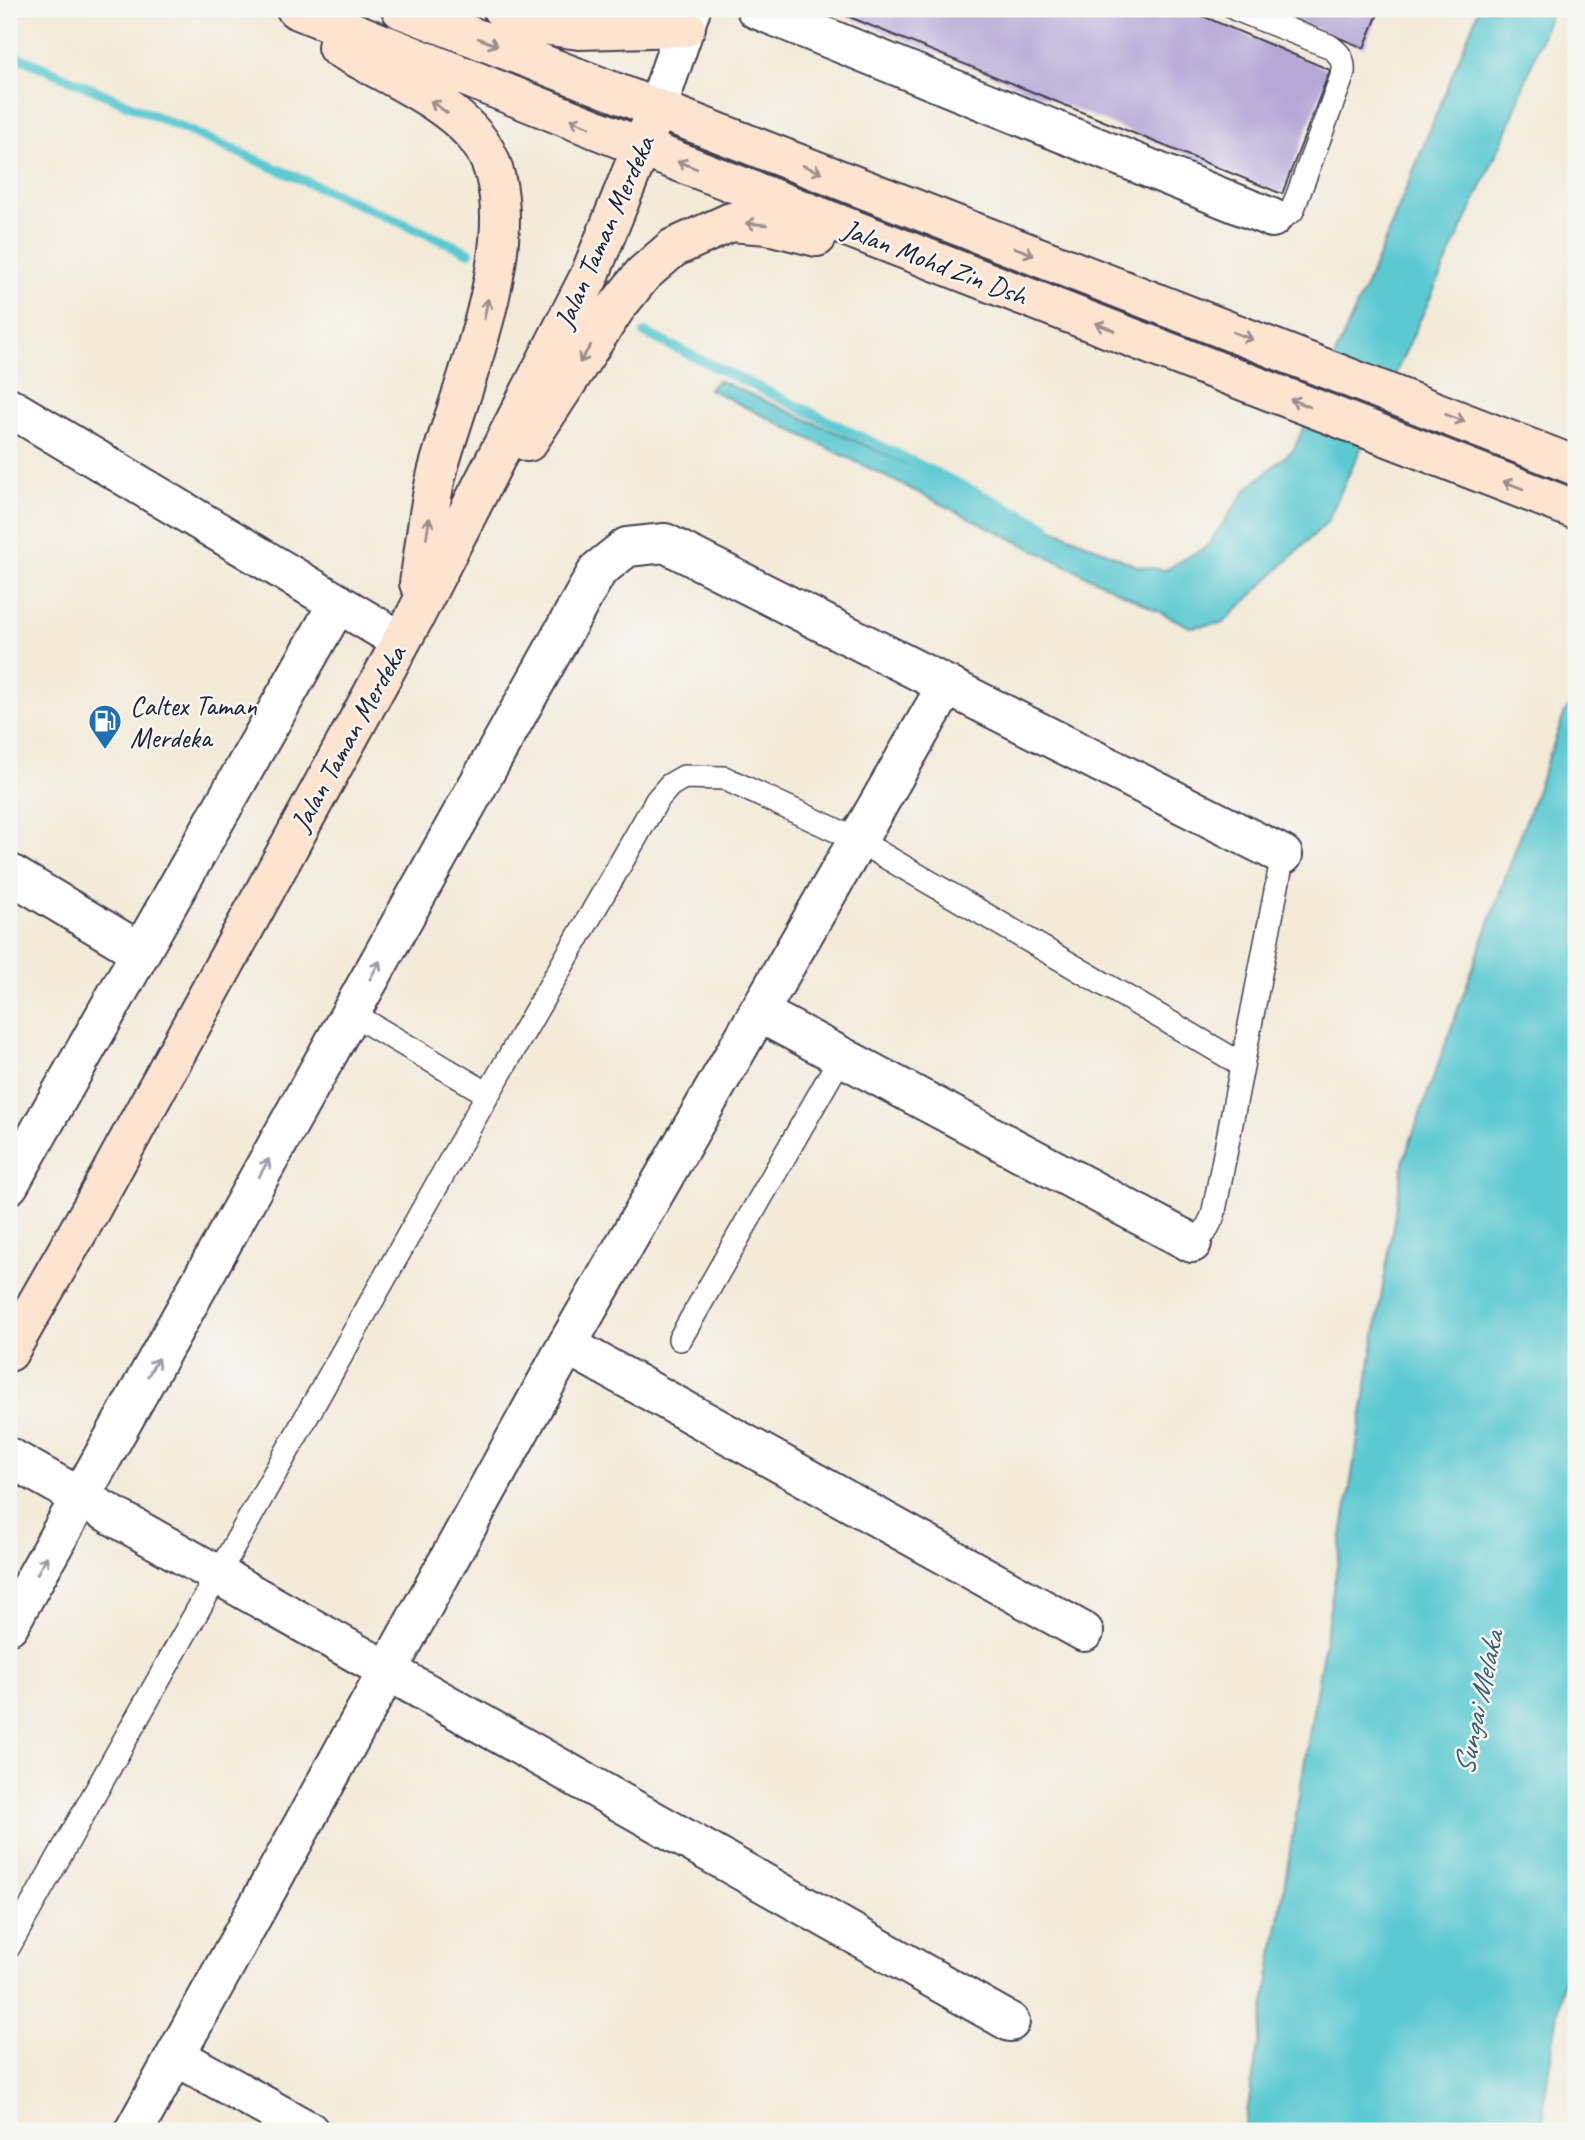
<svg xmlns="http://www.w3.org/2000/svg" width="1585" height="2140" font-family="Caveat,sans-serif">
<style>
.water{fill:#5cc9d1;stroke:#3f7686;stroke-width:2}
.lines{fill:none;stroke-linecap:round;stroke-linejoin:round}
.stream{stroke:#5cc9d1;stroke-width:10}
.building{fill:#b5a8d7}
.lane-casing{stroke:#414053;stroke-width:26}
.street-casing{stroke:#414053;stroke-width:42}
.secondary-casing{stroke:#414053;stroke-width:42}
.lane{stroke:#fff;stroke-width:23}
.street{stroke:#fff;stroke-width:38}
.secondary{stroke:#fde4d1;stroke-width:38}
.oneway{stroke:#9a8d8e}
.oneway2{stroke:#9c9ca7}
.labels{text-anchor:middle;dominant-baseline:central;stroke-width:5;stroke-linejoin:round;paint-order:stroke}
.street-label{font-size:28px;fill:#22223b;stroke:#f6f6f2}
.poi-label{font-size:28px;fill:#22223b;stroke:#f6f6f2;text-anchor:start}
.water-label{font-size:30px;font-style:italic;fill:#365c70;stroke:#f6f6f2}
</style>
<rect width="100%" height="100%" fill="#f6f6f2"/>
<filter id="ink" filterUnits="userSpaceOnUse"><feTurbulence type="fractalNoise" baseFrequency=".0143" numOctaves="2"/><feDisplacementMap in="SourceGraphic" scale="14" xChannelSelector="R" yChannelSelector="G"/><feConvolveMatrix kernelMatrix="1 2 1 2 8 2 1 2 1" color-interpolation-filters="sRGB"/></filter>
<filter id="wash" filterUnits="userSpaceOnUse"><feTurbulence type="fractalNoise" baseFrequency=".00686" numOctaves="4" result="noise"/><feDisplacementMap in="SourceGraphic" scale="28" xChannelSelector="R" yChannelSelector="G"/><feGaussianBlur stdDeviation="1.57" result="paint"/><feColorMatrix in="noise" values="0 0 0 0 0 0 0 0 0 0 0 0 0 0 0 0 0 1.4 0 .05"/><feComposite in="paint" operator="in"/></filter>
<g filter="url(#wash)">
<rect width="100%" height="100%" fill="#f3ead8"/>
<!-- water -->
<path class="water" d="M1479,9H1552L1506,133L1327,522L1223,623L1190,627L709,389L718,380L1137,566L1165,570L1207,546L1248,488L1294,449L1378,258Z
M1576,698V1902L1544,2100V2131H1244L1404,1159L1565,712Z"/>
<g class="lines">
<!-- stream -->
<path class="stream" d="M9,53L469,252
M645,333L1046,526"/>
</g>
<g id="blocks">
<!-- building -->
<path class="building" d="M830,9H1186L1330,70L1282,194Z
M1269,9H1380L1364,48Z"/>
</g>
</g>
<g filter="url(#ink)">
<use href="#blocks" fill-opacity="0" stroke="#414053" stroke-width="2"/>
<g class="lines">
<defs>
<path id="lane" d="M1236,9L1329,46C1341,54 1344,60 1343,74L1292,211L1281,218H1272
M351,1013L488,1094
M1192,1243L1205,1232L1213,1216L1283,855
M680,1339L841,1057
M9,1946L488,1094L657,800L670,785L684,777L724,778L857,840L1241,1064"/>
<path id="street" d="M756,9L1272,218
M657,109L691,9
M9,407L401,641
M9,873L141,952
M758,1012L1192,1243
M9,1185L338,603
M567,1345L1084,1632
M9,1457L1010,2022
M9,1625L598,570L627,547L665,543L1283,855
M176,2056L309,2131
M134,2131L567,1345L947,685"/>
<path id="secondary" d="M296,9L643,148L1576,510
M401,9L1576,466
M502,9L550,26L579,30L686,27
M337,47C381,72 448,100 478,140C538,217 459,388 437,473C428,508 425,547 419,583
M528,442L615,309L643,274L673,248L731,222L768,225L817,237
M9,1352L91,1209L413,620L589,277L657,109"/>
</defs>
<!-- lane casing -->
<use href="#lane" class="lane-casing"/>
<!-- street casing -->
<use href="#street" class="street-casing"/>
<!-- secondary casing -->
<use href="#secondary" class="secondary-casing"/>
<!-- lane -->
<use href="#lane" class="lane"/>
<!-- street -->
<use href="#street" class="street"/>
<!-- secondary -->
<use href="#secondary" class="secondary"/>
</g>
<!-- one-way arrows -->
<defs><path id="oneway-shaft" d="M-6 0H5M1.5-3L5.5 0L1.5 3" fill="none" stroke-width="1.6" stroke-linecap="round" stroke-linejoin="round" transform="scale(1.75)"/></defs>
<g class="oneway">
<use href="#oneway-shaft" transform="translate(488 42) rotate(21)"/>
<use href="#oneway-shaft" transform="translate(439 107) rotate(-145)"/>
<use href="#oneway-shaft" transform="translate(580 123) rotate(-158)"/>
<use href="#oneway-shaft" transform="translate(687 165) rotate(-159)"/>
<use href="#oneway-shaft" transform="translate(812 169) rotate(21)"/>
<use href="#oneway-shaft" transform="translate(756 224) rotate(-175)"/>
<use href="#oneway-shaft" transform="translate(1024 251) rotate(21)"/>
<use href="#oneway-shaft" transform="translate(486 309) rotate(-79)"/>
<use href="#oneway-shaft" transform="translate(1105 327) rotate(-159)"/>
<use href="#oneway-shaft" transform="translate(1243 336) rotate(21)"/>
<use href="#oneway-shaft" transform="translate(585 354) rotate(123)"/>
<use href="#oneway-shaft" transform="translate(1300 403) rotate(-159)"/>
<use href="#oneway-shaft" transform="translate(1455 418) rotate(21)"/>
<use href="#oneway-shaft" transform="translate(1513 485) rotate(-159)"/>
<use href="#oneway-shaft" transform="translate(428 528) rotate(-81)"/>
</g>
<g class="oneway2">
<use href="#oneway-shaft" transform="translate(375 970) rotate(-61)"/>
<use href="#oneway-shaft" transform="translate(264 1168) rotate(-61)"/>
<use href="#oneway-shaft" transform="translate(153 1367) rotate(-61)"/>
<use href="#oneway-shaft" transform="translate(42 1565) rotate(-61)"/>
</g>
</g>
<!-- icons -->
<defs>
<symbol id="fuel-pin" viewBox="-11 -11 22 30"><path d="M0 17L-7.5 6A9.5 9.5 0 1 1 7.5 6Z" fill="#1f6fb2" stroke="#f6f6f2"/><path d="M-5.5-6h7V0h2V4h1.3V-2.5L3-4.5l.8-.8L6-3V5H2.5V1h-1V6h-7ZM-4.2-4.7v3.2H.2V-4.7Z" fill="#fff"/></symbol>
</defs>
<g fill-rule="evenodd">
<use href="#fuel-pin" x="86" y="702" width="38" height="52"/>
</g>
<g class="labels">
<!-- street labels -->
<g class="street-label">
<text transform="translate(604 232) rotate(-66)">Jalan Taman Merdeka</text>
<text transform="translate(935 262) rotate(21)">Jalan Mohd Zin Dsh</text>
<text transform="translate(348 738) rotate(-61)">Jalan Taman Merdeka</text>
</g>
<!-- poi labels -->
<g class="poi-label">
<text x="130" y="705">Caltex Taman<tspan x="130" dy="32">Merdeka</tspan></text>
</g>
<!-- water labels -->
<g class="water-label">
<text transform="translate(1478 1703) rotate(-78)">Sungai Melaka</text>
</g>
</g>
<!-- margin -->
<rect width="1585" height="2140" fill="none" stroke="#f6f6f2" stroke-width="35"/>
</svg>
